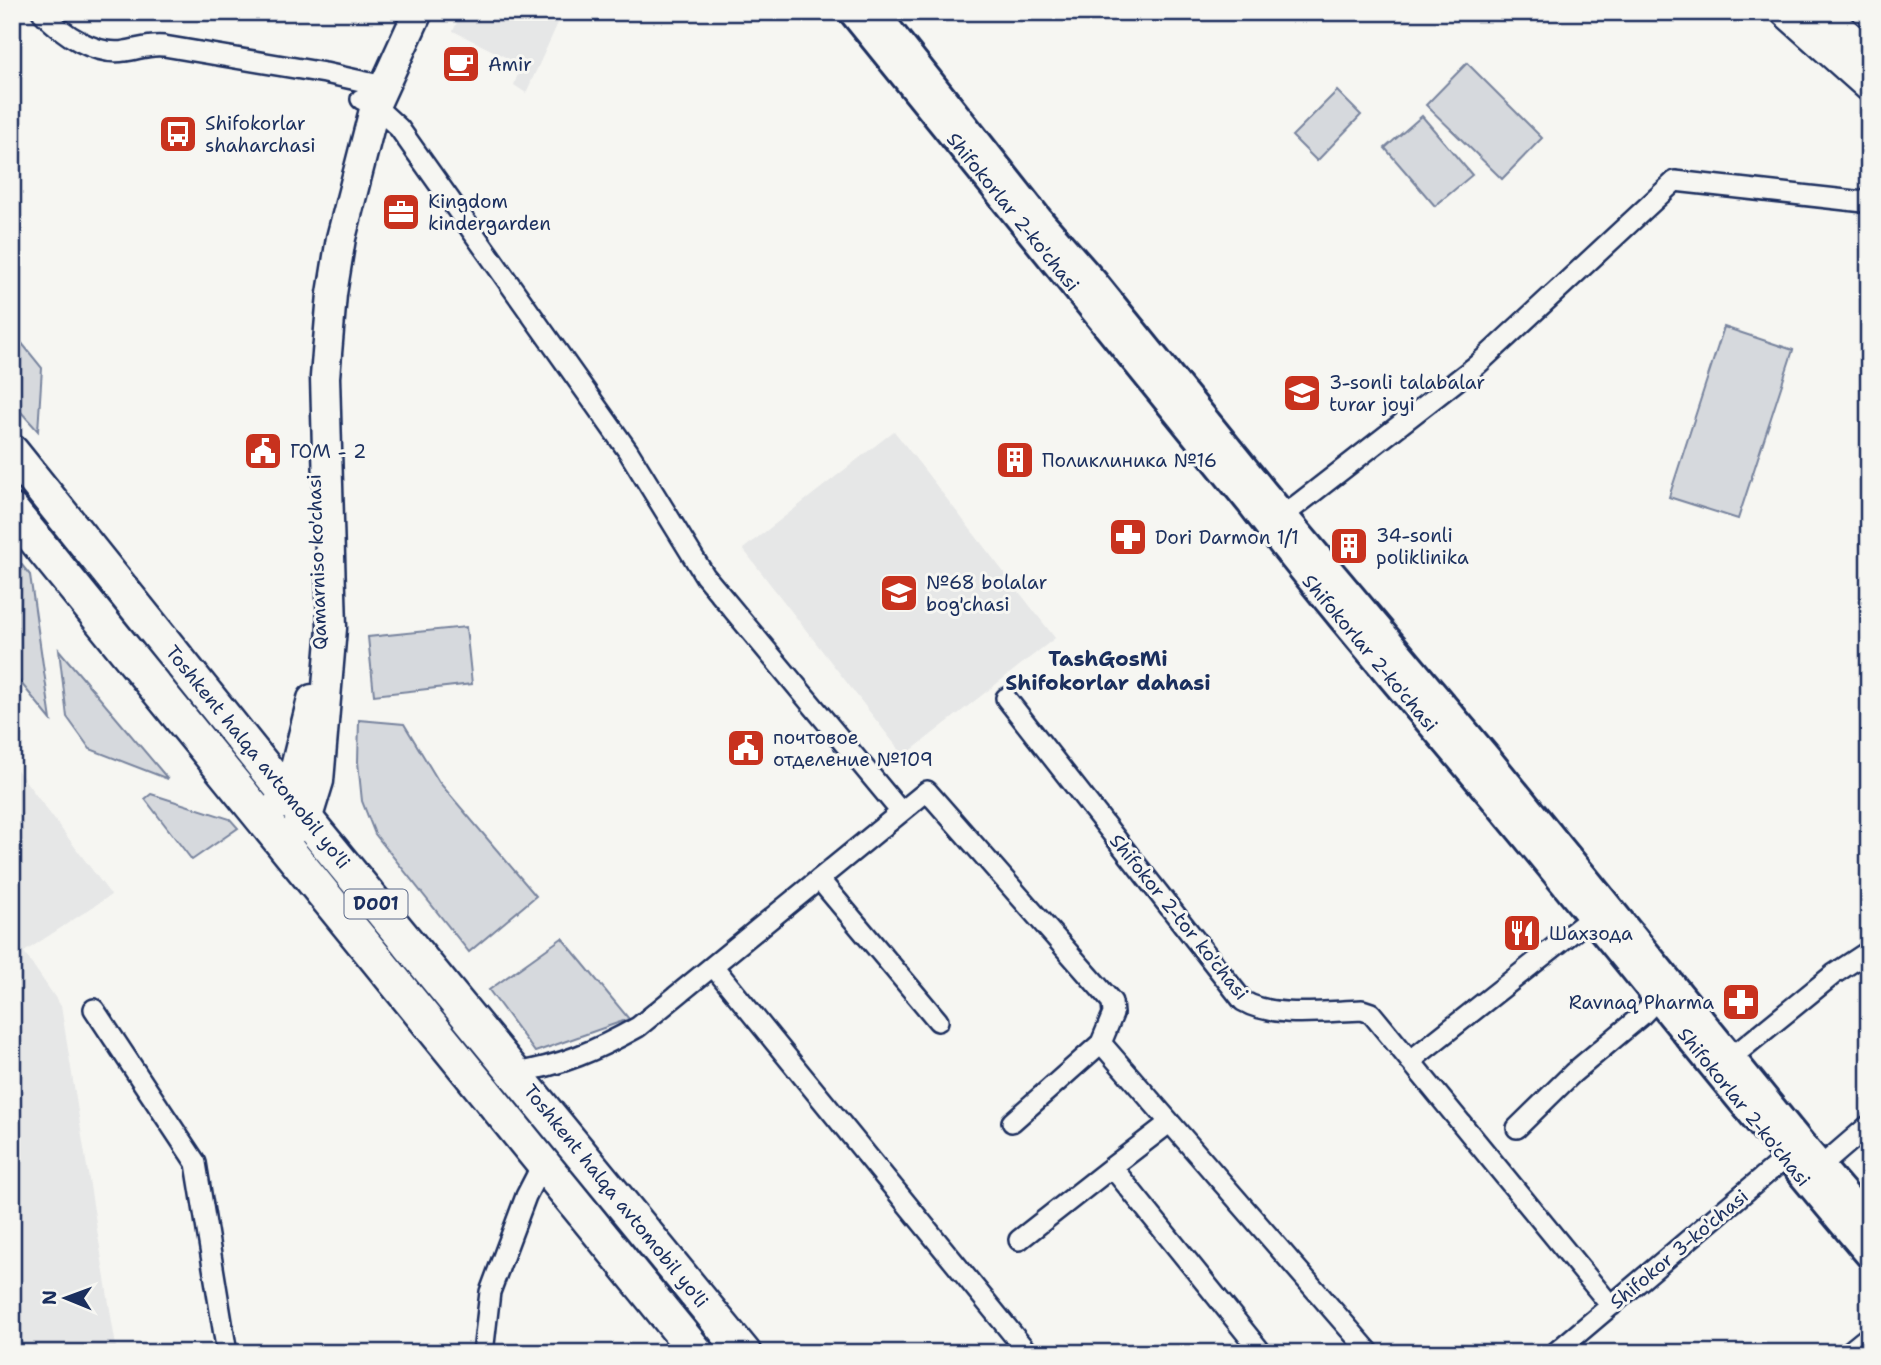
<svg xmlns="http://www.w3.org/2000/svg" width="1881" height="1365" font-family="'Shantell Sans',sans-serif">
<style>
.built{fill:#e6e7e7}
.green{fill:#d6d9dd;stroke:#78849e;stroke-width:2}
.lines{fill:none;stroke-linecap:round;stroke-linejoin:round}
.minor-casing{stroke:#1b2f5e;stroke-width:24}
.tertiary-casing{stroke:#1b2f5e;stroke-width:30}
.secondary-casing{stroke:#1b2f5e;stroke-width:33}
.trunk-casing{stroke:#1b2f5e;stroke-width:38}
.minor{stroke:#f6f6f2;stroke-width:19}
.tertiary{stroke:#f6f6f2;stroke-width:24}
.secondary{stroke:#f6f6f2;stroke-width:28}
.trunk{stroke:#f6f6f2;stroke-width:33}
.labels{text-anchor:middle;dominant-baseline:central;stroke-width:6;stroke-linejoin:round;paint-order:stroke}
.shield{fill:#f6f6f2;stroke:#5d6b8a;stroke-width:2}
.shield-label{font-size:18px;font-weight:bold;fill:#1b2f5e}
.poi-label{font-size:19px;fill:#1b2f5e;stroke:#f6f6f2;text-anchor:start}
.street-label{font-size:19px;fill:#1b2f5e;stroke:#f6f6f2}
.neighbourhood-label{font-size:21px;font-weight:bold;fill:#1b2f5e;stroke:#f6f6f2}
</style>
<rect width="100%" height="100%" fill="#f6f6f2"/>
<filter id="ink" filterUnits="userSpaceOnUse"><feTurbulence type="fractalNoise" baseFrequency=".0143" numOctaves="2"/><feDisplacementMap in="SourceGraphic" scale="14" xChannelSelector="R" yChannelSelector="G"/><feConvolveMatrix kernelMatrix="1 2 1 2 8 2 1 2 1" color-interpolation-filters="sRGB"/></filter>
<g filter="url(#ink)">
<!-- built -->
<path class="built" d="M462,12H563L526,93L514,85L521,65L453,31Z
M894,431L1055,638L904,756L743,549Z
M12,763L111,895L24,952L61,1006L117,1353H12Z"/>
<!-- green -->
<path class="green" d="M1467,63L1542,138L1502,179L1426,105Z
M1337,91L1361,115L1317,161L1292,136Z
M1422,116L1472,175L1435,206L1385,148Z
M1724,327L1793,350L1738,519L1669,497Z
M12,331L42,368L38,431L12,402Z
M12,469L268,783L259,790L12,486Z
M12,553L30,575L51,720L12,672Z
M466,627L472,684L374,695L368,637Z
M59,650L168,779L90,749L67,717Z
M359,720L404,724L439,782L536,896L469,952L375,834L362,801L358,762Z
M151,794L230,819L238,828L192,860L145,799Z
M562,938L629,1019L535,1052L489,990Z
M528,1110L725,1353H712L520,1117Z"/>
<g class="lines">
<defs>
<path id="minor" d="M42,12C62,34 95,56 125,51C139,49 150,44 164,46L325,73L384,86
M361,99L375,106L399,128L628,451L705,576L901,812
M1284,515L1477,365L1675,181L1864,202L1869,197
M1006,698L1243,1001C1273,1019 1327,1011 1362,1010L1371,1013L1611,1306
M819,879L938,1021
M713,966L1028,1353
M94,1009L196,1163L227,1353
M1101,1043L1370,1353
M1410,1061L1601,910
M1721,1066L1834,974L1869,951
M514,1073C561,1066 597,1050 638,1027L927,791L1112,1002L1113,1014L1101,1043L1012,1122
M1169,1123L1112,1167L1262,1353
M1517,1128L1573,1073L1642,1015L1667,989
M1811,1175L1869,1125
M1019,1240L1112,1167
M483,1353L490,1292L526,1196L543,1163
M1555,1353L1797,1148
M1848,1353L1869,1336"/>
<path id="tertiary" d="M851,12L1249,503C1339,621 1438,732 1532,846C1645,983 1754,1121 1869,1256
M876,12L1043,223L1095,282L1264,491L1486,755L1802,1143L1869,1221"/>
<path id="secondary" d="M1785,12L1869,87
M1822,12L1869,54
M275,807L288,796L312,699
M294,830L307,820L319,781L332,628L325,377L332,294L341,238L375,106L418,12"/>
<path id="trunk" d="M12,452L307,820L744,1353
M12,511L697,1353"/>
</defs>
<!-- minor casing -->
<use href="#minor" class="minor-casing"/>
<!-- tertiary casing -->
<use href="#tertiary" class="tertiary-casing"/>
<!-- secondary casing -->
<use href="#secondary" class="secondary-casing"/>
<!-- trunk casing -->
<use href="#trunk" class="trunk-casing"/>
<!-- minor -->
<use href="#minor" class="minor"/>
<!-- tertiary -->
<use href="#tertiary" class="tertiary"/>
<!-- secondary -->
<use href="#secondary" class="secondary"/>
<!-- trunk -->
<use href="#trunk" class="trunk"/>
</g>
</g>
<!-- icons -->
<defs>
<symbol id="cafe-square" viewBox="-11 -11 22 22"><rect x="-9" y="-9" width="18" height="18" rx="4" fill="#c8321e" stroke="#f6f6f2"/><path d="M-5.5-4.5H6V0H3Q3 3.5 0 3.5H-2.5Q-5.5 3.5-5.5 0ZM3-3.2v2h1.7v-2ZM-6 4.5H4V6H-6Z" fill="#fff"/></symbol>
<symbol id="bus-square" viewBox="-11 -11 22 22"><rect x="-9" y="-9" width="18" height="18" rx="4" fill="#c8321e" stroke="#f6f6f2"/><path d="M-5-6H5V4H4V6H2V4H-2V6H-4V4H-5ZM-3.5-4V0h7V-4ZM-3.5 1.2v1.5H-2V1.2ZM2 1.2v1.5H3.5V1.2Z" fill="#fff"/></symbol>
<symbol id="office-square" viewBox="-11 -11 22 22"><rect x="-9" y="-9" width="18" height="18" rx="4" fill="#c8321e" stroke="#f6f6f2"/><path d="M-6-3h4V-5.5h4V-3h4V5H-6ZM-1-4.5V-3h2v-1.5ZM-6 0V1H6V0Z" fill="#fff"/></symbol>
<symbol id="university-square" viewBox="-11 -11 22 22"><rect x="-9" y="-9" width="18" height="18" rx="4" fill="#c8321e" stroke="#f6f6f2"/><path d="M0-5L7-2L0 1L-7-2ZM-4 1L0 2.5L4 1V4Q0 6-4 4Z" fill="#fff"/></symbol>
<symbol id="civic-square" viewBox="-11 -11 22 22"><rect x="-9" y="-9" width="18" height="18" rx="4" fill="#c8321e" stroke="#f6f6f2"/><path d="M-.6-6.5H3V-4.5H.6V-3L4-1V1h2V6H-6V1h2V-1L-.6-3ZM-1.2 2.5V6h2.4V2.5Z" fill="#fff"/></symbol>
<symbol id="building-square" viewBox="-11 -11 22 22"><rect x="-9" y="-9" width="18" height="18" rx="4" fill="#c8321e" stroke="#f6f6f2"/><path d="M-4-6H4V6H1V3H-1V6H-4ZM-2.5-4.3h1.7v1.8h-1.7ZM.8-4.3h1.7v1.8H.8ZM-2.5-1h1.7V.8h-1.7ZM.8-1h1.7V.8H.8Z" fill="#fff"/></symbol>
<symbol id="pharmacy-square" viewBox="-11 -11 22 22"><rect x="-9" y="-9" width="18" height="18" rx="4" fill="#c8321e" stroke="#f6f6f2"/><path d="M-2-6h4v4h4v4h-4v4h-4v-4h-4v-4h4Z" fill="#fff"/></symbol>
<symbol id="school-square" viewBox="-11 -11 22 22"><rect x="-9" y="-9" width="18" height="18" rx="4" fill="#c8321e" stroke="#f6f6f2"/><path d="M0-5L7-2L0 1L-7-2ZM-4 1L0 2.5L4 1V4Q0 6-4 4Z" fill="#fff"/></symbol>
<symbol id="restaurant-square" viewBox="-11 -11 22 22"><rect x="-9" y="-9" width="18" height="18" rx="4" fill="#c8321e" stroke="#f6f6f2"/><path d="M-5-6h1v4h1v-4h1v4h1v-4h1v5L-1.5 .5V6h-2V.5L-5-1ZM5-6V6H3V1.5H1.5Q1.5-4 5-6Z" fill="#fff"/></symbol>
</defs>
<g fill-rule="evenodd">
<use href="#cafe-square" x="439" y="42" width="44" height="44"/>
<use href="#bus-square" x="156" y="112" width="44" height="44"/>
<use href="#office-square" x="379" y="190" width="44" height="44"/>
<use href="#university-square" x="1280" y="371" width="44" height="44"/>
<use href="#civic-square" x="241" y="429" width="44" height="44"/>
<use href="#building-square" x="993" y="438" width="44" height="44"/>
<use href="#pharmacy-square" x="1106" y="515" width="44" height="44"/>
<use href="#building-square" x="1327" y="524" width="44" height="44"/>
<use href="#school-square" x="877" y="571" width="44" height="44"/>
<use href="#civic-square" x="724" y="726" width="44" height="44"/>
<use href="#restaurant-square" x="1500" y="911" width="44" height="44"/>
<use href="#pharmacy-square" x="1719" y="980" width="44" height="44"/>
</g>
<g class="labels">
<!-- shield labels -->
<rect class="shield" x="344.5" y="889.5" width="63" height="29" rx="5"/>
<g class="shield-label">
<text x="376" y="904">D001</text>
</g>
<!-- poi labels -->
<g class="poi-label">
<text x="488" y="64">Amir</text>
<text x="205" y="123">Shifokorlar<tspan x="205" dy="22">shaharchasi</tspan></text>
<text x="428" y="201">Kingdom<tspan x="428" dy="22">kindergarden</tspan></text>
<text x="1329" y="382">3-sonli talabalar<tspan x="1329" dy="22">turar joyi</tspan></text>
<text x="290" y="451">ГОМ - 2</text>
<text x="1042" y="460">Поликлиника №16</text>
<text x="1376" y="535">34-sonli<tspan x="1376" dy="22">poliklinika</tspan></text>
<text x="1155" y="537">Dori Darmon 1/1</text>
<text x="926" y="582">№68 bolalar<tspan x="926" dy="22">bog'chasi</tspan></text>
<text x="773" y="737">почтовое<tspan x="773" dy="22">отделение №109</tspan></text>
<text x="1549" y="933">Шахзода</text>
<text x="1714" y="1002" text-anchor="end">Ravnaq Pharma</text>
</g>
<!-- street labels -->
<g class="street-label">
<text transform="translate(1013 212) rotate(51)">Shifokorlar 2-ko'chasi</text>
<text transform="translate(317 562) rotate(-92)">Qamarniso ko'chasi</text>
<text transform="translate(1370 653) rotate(50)">Shifokorlar 2-ko'chasi</text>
<text transform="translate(258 757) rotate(51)">Toshkent halqa avtomobil yo'li</text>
<text transform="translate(1179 917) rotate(51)">Shifokor 2-tor ko'chasi</text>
<text transform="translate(1744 1107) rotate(51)">Shifokorlar 2-ko'chasi</text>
<text transform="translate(616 1196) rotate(51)">Toshkent halqa avtomobil yo'li</text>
<text transform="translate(1679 1249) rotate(-40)">Shifokor 3-ko'chasi</text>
</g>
<!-- neighbourhood labels -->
<g class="neighbourhood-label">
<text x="1108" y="659">TashGosMi<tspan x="1108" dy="24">Shifokorlar dahasi</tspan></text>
</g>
</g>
<!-- margin -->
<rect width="1881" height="1365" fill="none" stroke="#f6f6f2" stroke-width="42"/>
<rect x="21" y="21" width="1839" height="1323" fill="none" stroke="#1b2f5e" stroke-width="2.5" filter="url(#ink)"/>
<!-- north arrow -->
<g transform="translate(66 1298) rotate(271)" stroke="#f6f6f2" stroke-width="5" paint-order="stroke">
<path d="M0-5L12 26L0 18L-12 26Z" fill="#1b2f5e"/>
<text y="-10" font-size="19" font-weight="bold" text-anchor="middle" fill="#1b2f5e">N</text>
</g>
</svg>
